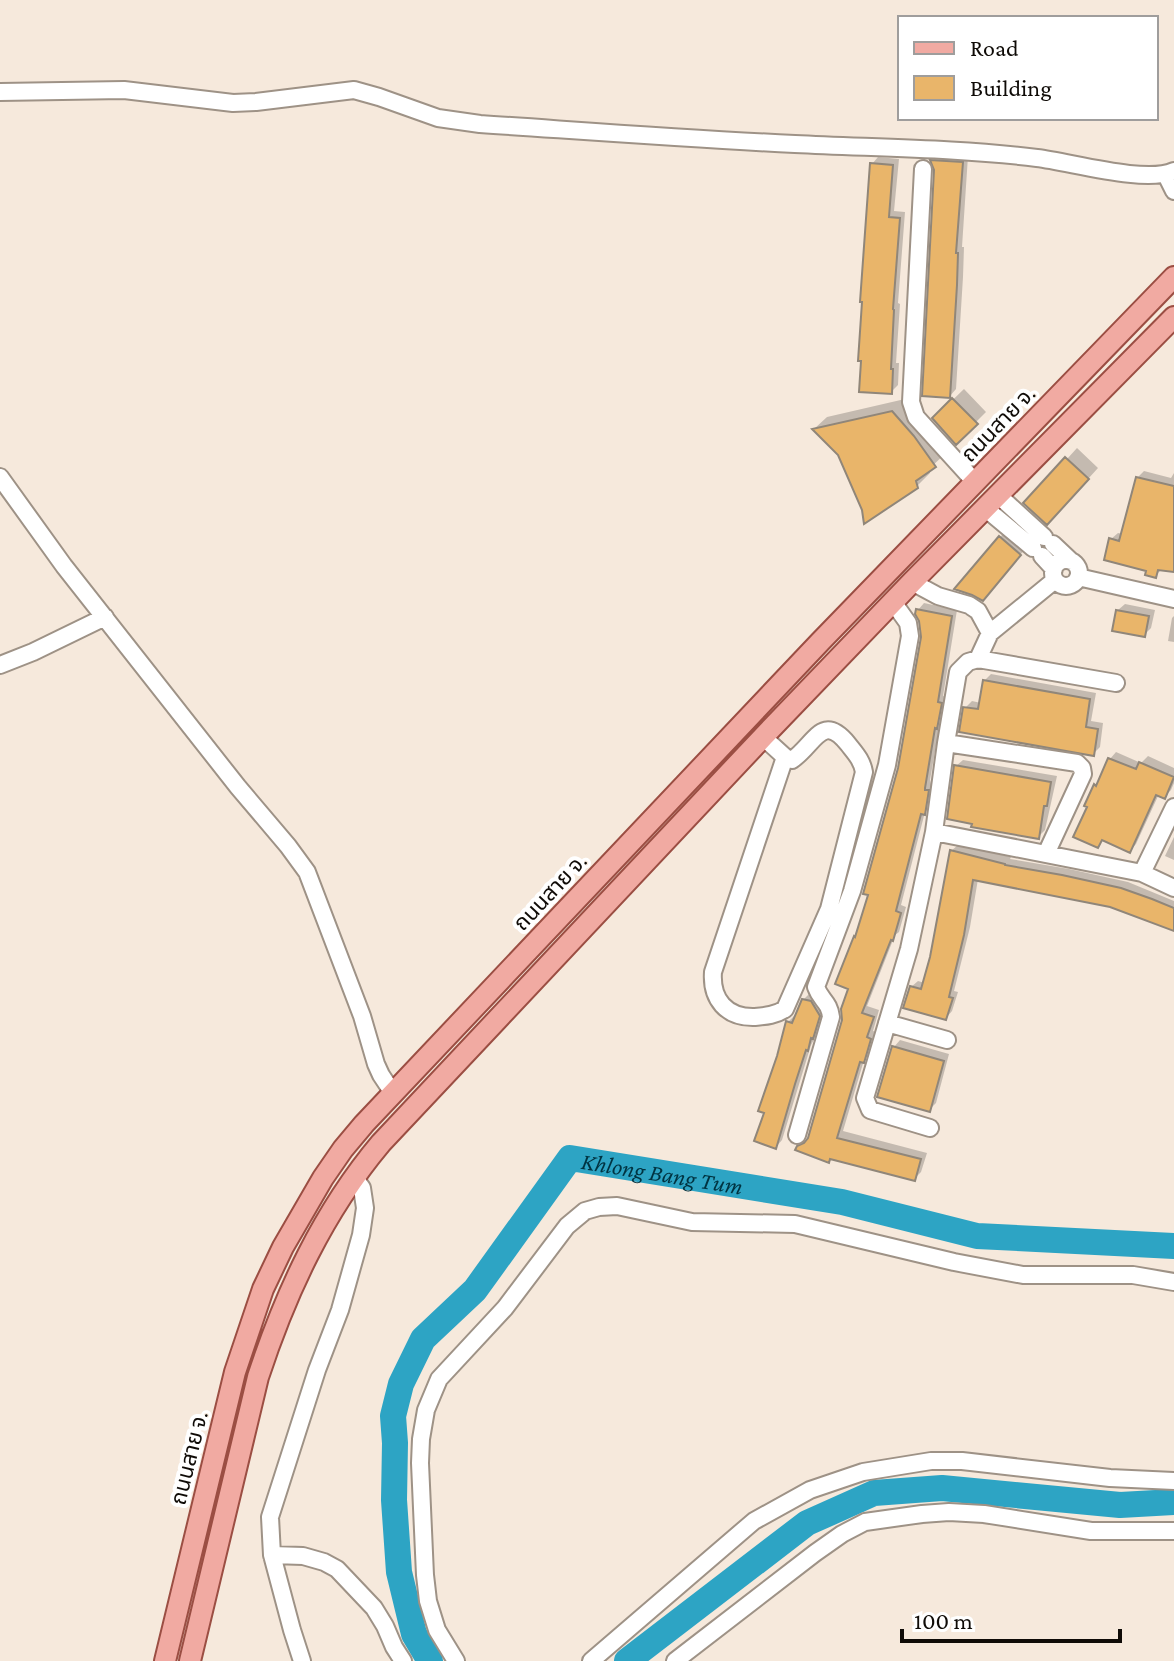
<svg xmlns="http://www.w3.org/2000/svg" width="1174" height="1661" font-family="'Crimson Pro','Noto Sans Thai',serif">
<style>
.shadow{fill:#0003}
.lines{fill:none;stroke-linecap:round;stroke-linejoin:round}
.river{stroke:#2da4c4;stroke-width:26}
.building{fill:#e9b56a;stroke:#908679;stroke-width:2}
.minor-casing{stroke:#9e9286;stroke-width:20}
.major-casing{stroke:#9b4e43;stroke-width:24}
.minor{stroke:#fff;stroke-width:16}
.major{stroke:#f1aaa2;stroke-width:20}
.labels{text-anchor:middle;dominant-baseline:central;stroke-width:8;stroke-linejoin:round;paint-order:stroke}
.street-label{font-size:22px;fill:#0f0b07;stroke:#fff}
.water-label{font-size:24px;font-style:italic;fill:#003341;stroke:#fff}
</style>
<rect width="100%" height="100%" fill="#f6e9dc"/>
<!-- shadow -->
<path class="shadow" d="M938,155L968,156L962,247H964L963,277L956,389L950,396L936,169L932,161Z
M878,157L899,159L894,211L905,212L898,303L900,304L896,363H899L898,385L891,392L872,164Z
M964,389L986,412L956,442L934,418Z
M905,399L947,452L929,469L930,473L917,486L864,509L840,454L814,429L827,417Z
M1077,448L1098,468L1058,512L1067,459Z
M1144,471L1171,478L1174,473V570L1163,568L1155,576L1111,539L1118,533L1123,534L1137,478Z
M1010,527L1030,543L993,588L1000,537Z
M924,603L957,610L943,696L947,697L943,720L940,723L930,780L931,784H934L931,806L925,812L901,905L906,907L899,932L895,935L867,1006L879,1010L873,1031L876,1032L870,1054L864,1060L843,1131L927,1153L921,1172L914,1179L799,1147L806,1140L809,1139L844,1020L851,988L855,938L871,894L900,768L923,638L918,610Z
M1125,604L1155,610L1151,628L1144,635L1118,610Z
M1174,616V642L1168,641L1172,618Z
M991,674L1096,693L1091,721L1103,723L1100,747L1093,754L965,708L972,701L981,703L984,681Z
M1116,752L1141,763L1148,756L1174,768V783L1171,790L1164,797L1159,794L1136,844L1130,851L1104,839L1098,845L1095,786L1101,780L1110,759Z
M963,760L1057,776L1045,830L1038,837L956,766Z
M1174,837V860L1165,856Z
M958,845L1011,857L1010,859L1069,869L1128,882L1174,901V929L1111,905L978,879L970,927L954,991L958,992L952,1011L946,1018L911,987L918,981L925,983L951,851Z
M810,993L825,1009L819,1030L811,1045L782,1140L776,1147L788,1022L794,1016H797L803,1000Z
M900,1040L949,1054L936,1103L929,1110L894,1047Z"/>
<g class="lines">
<!-- river -->
<g class="river">
<path id="s1" d="M430,1661L414,1634L399,1572L394,1500L395,1443L393,1416L401,1384L423,1339L475,1290L570,1158L842,1202L977,1236L1174,1246"/>
<path d="M627,1661L807,1523L874,1493L942,1488L1120,1505L1174,1502"/>
</g>
</g>
<!-- building -->
<path class="building" d="M930,160L963,162L956,253H958L957,285L950,398L922,396L934,170Z
M870,163L893,165L889,217L900,218L893,309L894,310L891,369H893L892,394L859,392L861,361H858L862,302H860Z
M952,398L978,424L956,445L932,418Z
M892,411L914,436L936,467L916,481L918,488L864,524L862,510L838,455L812,429Z
M1065,457L1089,479L1047,525L1023,503Z
M1136,477L1174,486V572L1158,570L1156,578L1145,575L1146,571L1104,560L1109,538L1119,541Z
M999,536L1021,555L983,601L972,595L954,589Z
M916,609L952,616L938,702L942,703L937,729L935,728L925,788V790H929L925,815L921,814L896,911L901,913L893,941L891,940L862,1013L874,1017L867,1037L871,1039L864,1063L860,1062L837,1138L921,1159L915,1181L830,1159L829,1163L795,1150L797,1146L804,1143L808,1138L842,1020L841,1009L848,989L835,984L854,936L855,937L868,895L863,894L898,768L921,637L919,621L915,614Z
M1116,610L1149,616L1145,637L1112,631Z
M983,680L1090,699L1086,727L1098,729L1094,756L959,732L963,707L978,709Z
M1108,758L1136,769L1139,762L1174,777L1165,799L1156,795L1130,853L1102,840L1098,848L1073,837L1087,807L1084,806L1094,784L1096,786Z
M954,765L1051,782L1047,806H1044L1039,839L971,827L972,824L947,819Z
M950,850L1005,864V865L1062,875L1121,888L1152,899L1174,908V931L1110,907L973,880L964,935L949,997L953,998L946,1020L903,1008L910,986L921,989L930,957Z
M802,999L811,1001L820,1016L813,1039L811,1038L808,1051L806,1050L795,1084L776,1149L754,1141L764,1113L758,1111L777,1056L786,1021L792,1023Z
M892,1046L944,1061L930,1112L877,1097Z"/>
<g class="lines">
<defs>
<path id="minor" d="M0,92L124,90L233,103L256,102L354,90L379,97L438,118L480,124C585,131 690,139 795,144C875,148 957,148 1037,158C1071,162 1145,184 1174,171
M923,169L911,402L916,417L975,482
M1166,175L1174,191
M0,477L64,566L238,787L288,846L307,872L362,1016L376,1064L381,1075L393,1093
M998,495L1044,537
M985,508L1033,548
M1053,544L1071,561
M1042,556L1054,569
M1053 573a13 13 0 1 1 26 0a13 13 0 1 1-26 0Z
M1078,577L1174,599
M912,582L938,596L969,605L978,611L990,633
M978,659L990,633L1055,580
M0,665L33,652L105,617
M763,737L785,757L792,760C815,744 822,712 848,744C855,753 862,760 864,772L829,909L785,1009C776,1015 766,1016 755,1017C726,1018 711,999 713,972L785,757
M946,743L1077,763L1082,768L1083,774L1046,854
M934,832L1142,873L1174,888
M1142,873L1174,807
M887,1023L947,1040
M930,1128L870,1110L865,1098L909,949L934,832L946,743L958,672L968,662L978,659L1116,683
M797,1135L831,1017C829,1001 821,1001 816,987L852,891L887,765L910,636L908,623L893,602
M272,1555L303,1556L324,1562L337,1569L374,1608L385,1626L394,1647L403,1661
M302,1661L292,1630L272,1555L270,1517L317,1370L340,1310L361,1235L365,1208L362,1188L354,1177
M456,1661L437,1630L428,1601L425,1575L420,1463L421,1439L426,1410L439,1379L505,1308L567,1226L585,1211L599,1207L617,1206L692,1222L795,1224L954,1262L1023,1275H1133L1174,1282
M591,1661L754,1521L810,1490L863,1472L931,1461H962L1110,1478L1174,1481
M675,1661L815,1553L842,1534L865,1522L922,1514L949,1512L984,1514L1091,1531H1174"/>
<path id="major" d="M165,1661L235,1372L263,1289L283,1247L323,1178L343,1149L364,1124L820,642L1174,277
M190,1661L258,1377C286,1292 323,1212 381,1143L763,737L912,582L1174,317"/>
</defs>
<!-- minor casing -->
<use href="#minor" class="minor-casing"/>
<!-- major casing -->
<use href="#major" class="major-casing"/>
<!-- minor -->
<use href="#minor" class="minor"/>
<!-- major -->
<use href="#major" class="major"/>
</g>
<g class="labels">
<!-- street labels -->
<g class="street-label">
<text transform="translate(998 424) rotate(-46)">ถนนสาย จ.</text>
<text transform="translate(550 892) rotate(-47)">ถนนสาย จ.</text>
<text transform="translate(189 1458) rotate(-76)">ถนนสาย จ.</text>
</g>
<!-- water labels -->
<g class="water-label">
<text stroke="none"><textPath href="#s1" startOffset="662">Khlong Bang Tum</textPath></text>
</g>
</g>
<!-- legend -->
<rect x="898" y="16" width="260" height="104" fill="#ffffff" stroke="#9f9d9c" stroke-width="2"/>
<rect x="914" y="42" width="40" height="12" fill="#f1aaa2" stroke="#9f9d9c" stroke-width="2"/>
<text x="970" y="56" font-size="24" fill="#0f0b07">Road</text>
<rect x="914" y="76" width="40" height="24" fill="#e9b56a" stroke="#9f9d9c" stroke-width="2"/>
<text x="970" y="96" font-size="24" fill="#0f0b07">Building</text>
<!-- scale -->
<path d="M902 1629v12h218v-12" fill="none" stroke="#0f0b07" stroke-width="4"/>
<text x="914" y="1629" font-size="24" fill="#0f0b07" stroke="#ffffff" stroke-width="6" paint-order="stroke">100 m</text>
</svg>
